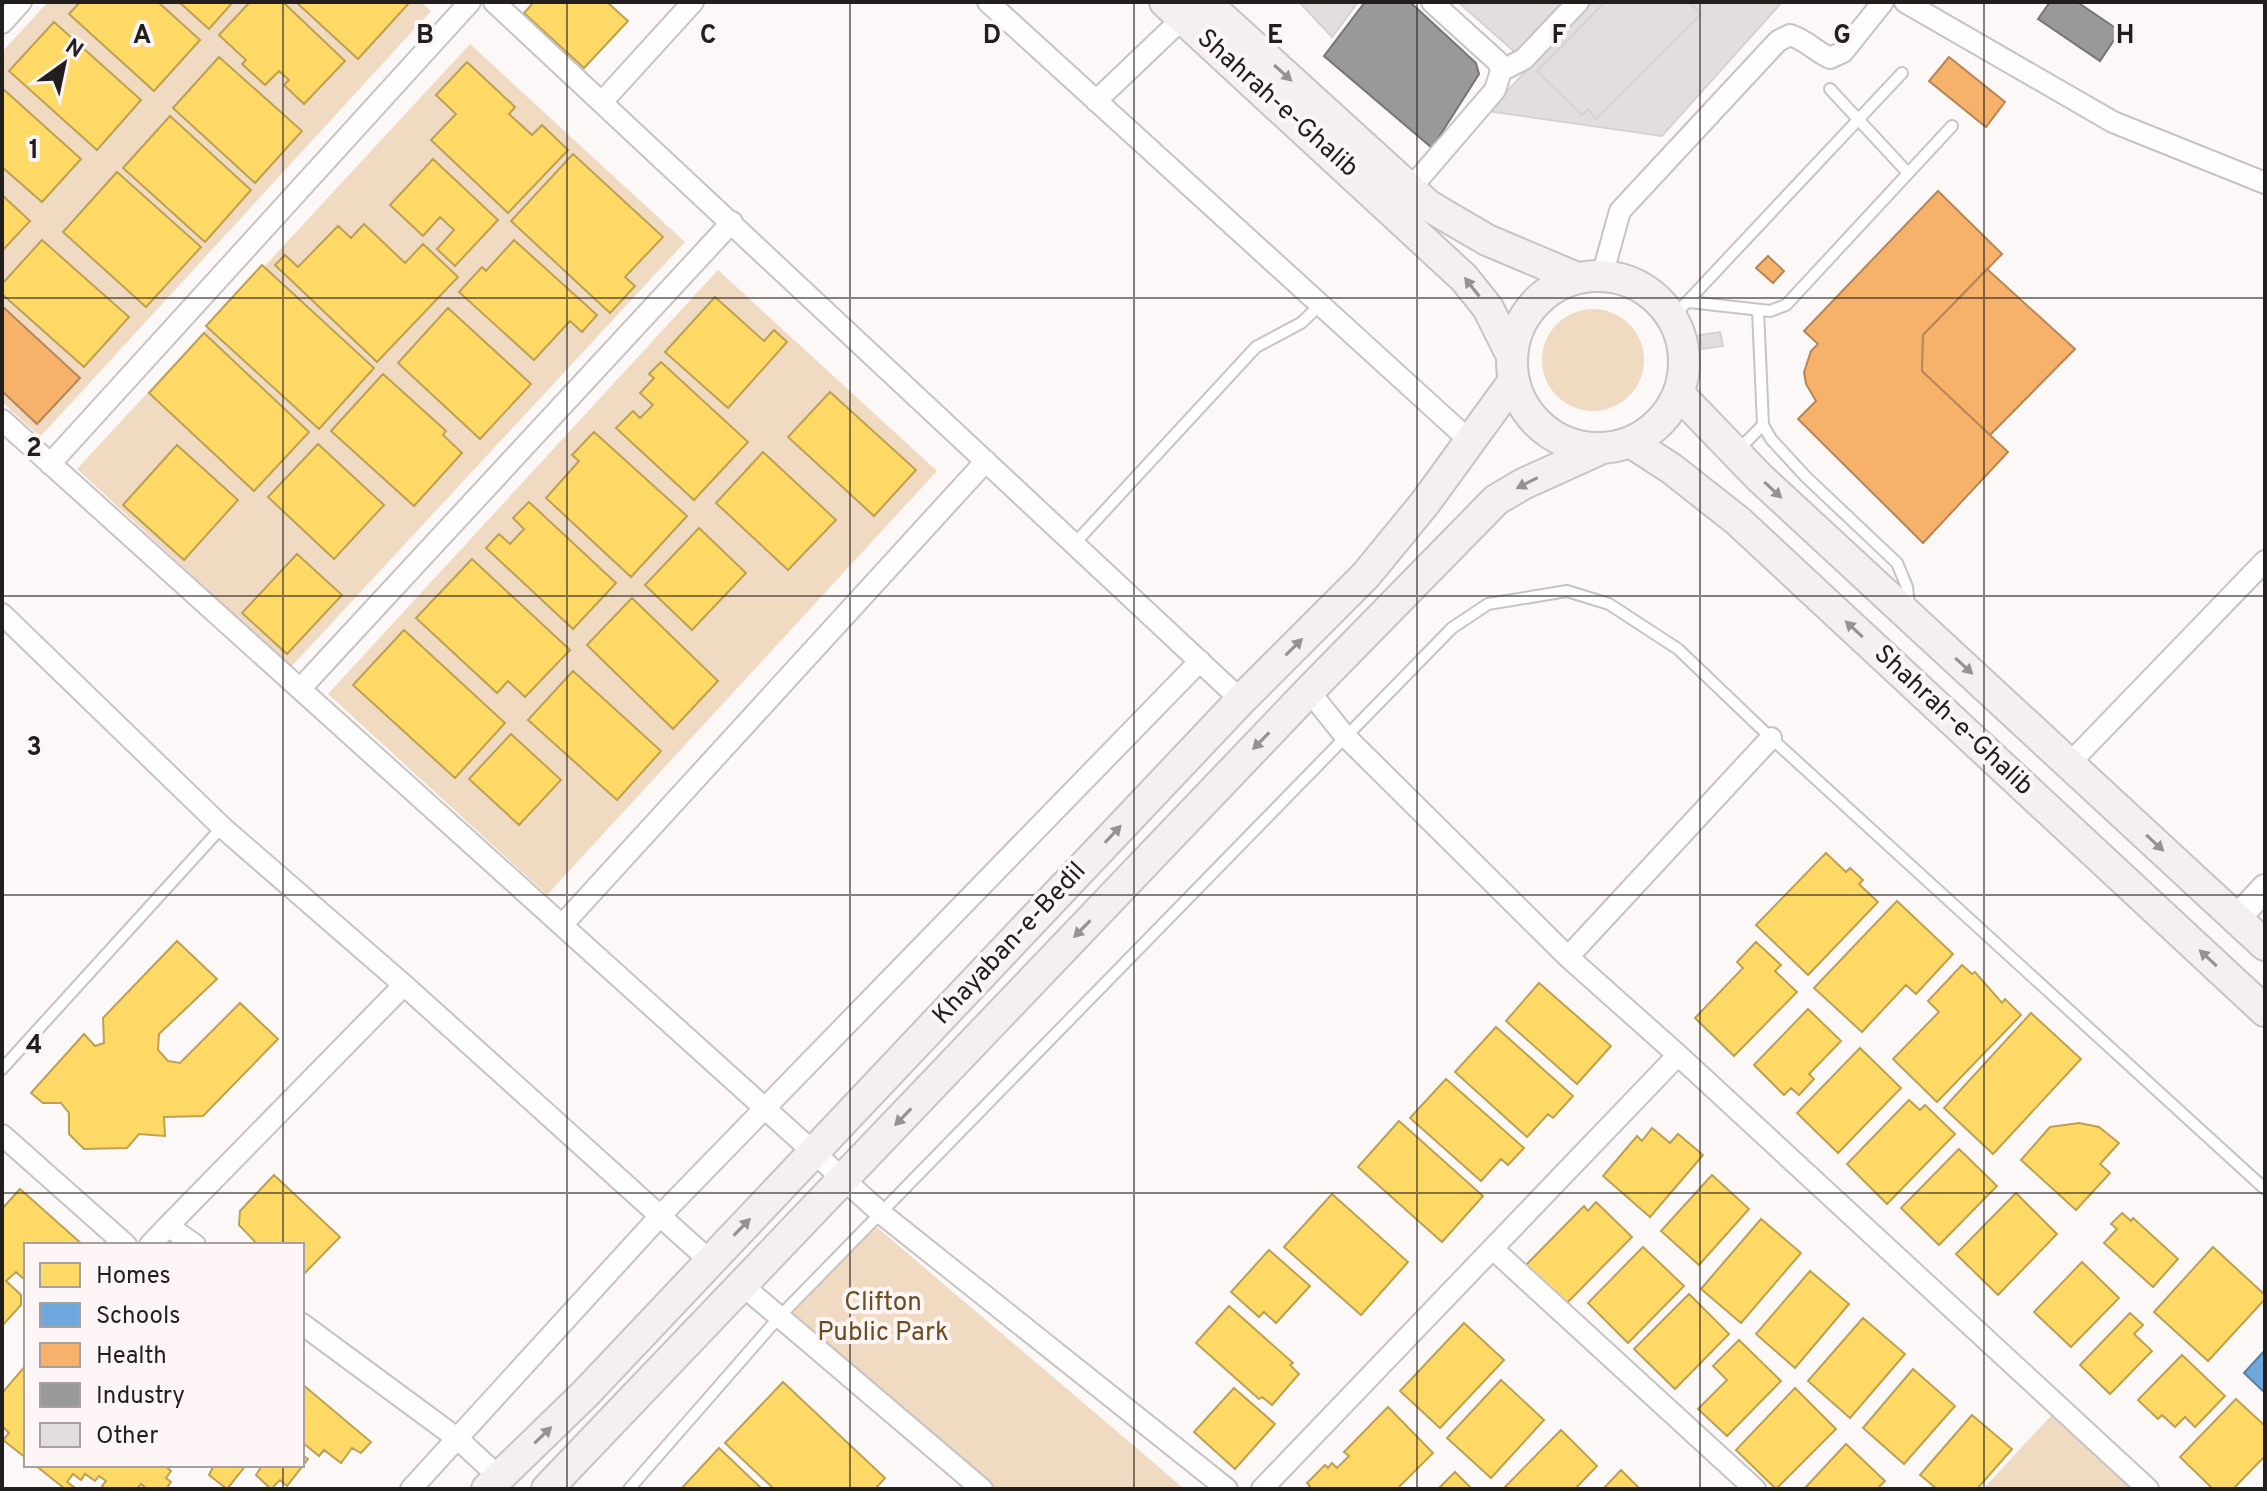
<svg xmlns="http://www.w3.org/2000/svg" width="2267" height="1491" font-family="Overpass,sans-serif">
<style>
.green{fill:#f0dbc2}
.homes{fill:#ffd966;stroke:#bda150;stroke-width:2}
.schools{fill:#6fa8dc;stroke:#587fa3;stroke-width:2}
.health{fill:#f6b26b;stroke:#b78654;stroke-width:2}
.industry{fill:#999;stroke:#767474;stroke-width:2}
.building{fill:#e2dedf;stroke:#d5d1d2;stroke-width:2}
.lines{fill:none;stroke-linecap:round;stroke-linejoin:round}
.service-casing{stroke:#c7c3c3;stroke-width:14}
.minor-casing{stroke:#c7c3c3;stroke-width:24}
.tertiary-casing{stroke:#c7c3c3;stroke-width:30}
.secondary-casing{stroke:#c7c3c3;stroke-width:34}
.service{stroke:#fffefe;stroke-width:10}
.minor{stroke:#fffefe;stroke-width:20}
.tertiary{stroke:#fffefe;stroke-width:26}
.secondary{stroke:#f4f0ef;stroke-width:30}
.oneway{fill:#969291}
.grid{fill:none;stroke:#231e1e;stroke-width:2;stroke-opacity:0.55}
.labels{text-anchor:middle;dominant-baseline:central;stroke-width:8;stroke-linejoin:round;paint-order:stroke}
.street-label{font-size:26px;fill:#231e1e;stroke:#fef6f6}
.park-label{font-size:26px;fill:#6b4d1f;stroke:#fef6f6}
.grid-label{font-size:26px;text-anchor:middle;font-weight:bold;fill:#231e1e;stroke:#fef6f6;stroke-width:8;stroke-linejoin:round;paint-order:stroke}
</style>
<rect width="100%" height="100%" fill="#fcf8f8"/>
<!-- green -->
<path class="green" d="M48,2H421L431,11L40,437L2,402V52Z
M470,44L685,242L291,667L77,469Z
M718,270L937,471L547,895L328,694Z
M1542 360a51 51 0 1 1 102 0a51 51 0 1 1-102 0Z
M873,1224L1167,1474L1184,1489H985L780,1316Z
M2060,1406L2148,1489H1983Z"/>
<!-- homes -->
<path class="homes" d="M80,2H158L200,40L154,91L69,14Z
M179,2H233L209,29Z
M250,2H283L345,61L304,104L284,85L289,80L279,71L265,85L242,64L246,60L219,35Z
M296,2H410L358,59Z
M534,2H607L628,21L584,68L524,13Z
M54,22L141,100L97,150L9,71Z
M219,57L302,131L255,183L173,108Z
M467,62L515,107L509,114L532,135L542,125L568,150L508,213L431,140L456,114L436,95Z
M2,88L81,159L42,202L2,167Z
M170,116L251,190L205,242L123,168Z
M573,154L663,237L625,277L635,286L610,313L511,221Z
M433,159L498,220L455,266L437,249L454,230L440,217L423,236L390,205Z
M117,172L201,247L146,307L63,232Z
M2,195L30,221L2,251Z
M364,224L405,263L423,244L458,277L377,362L275,265L285,255L298,267L338,226L351,238Z
M42,240L129,317L84,367L2,294V284Z
M514,240L597,315L582,332L570,321L534,360L459,292L482,267L486,271Z
M262,265L374,368L319,429L206,326Z
M715,297L764,341L774,330L787,342L728,408L665,352Z
M448,308L531,384L480,439L398,363Z
M204,333L309,432L254,491L149,393Z
M661,362L748,442L694,500L616,428L633,411L640,418L653,405L640,393L654,378L649,374Z
M383,374L446,431L443,435L462,453L414,506L331,431Z
M830,392L916,470L874,516L788,437Z
M594,432L687,516L631,577L546,498L579,461L572,455Z
M318,444L384,505L334,559L268,497Z
M177,445L238,500L184,560L123,505Z
M763,452L836,520L788,570L716,503Z
M529,502L616,583L573,629L486,548L499,534L510,544L524,529L513,518Z
M699,528L746,573L692,630L645,585Z
M297,554L342,595L287,654L242,613Z
M472,559L570,650L525,697L508,681L497,693L416,618Z
M632,598L718,681L673,729L587,645Z
M404,630L505,723L455,778L353,685Z
M573,671L661,751L617,800L528,720Z
M511,734L561,780L519,825L469,779Z
M1826,853L1846,872L1850,868L1863,880L1859,884L1878,902L1808,975L1756,925Z
M1897,901L1953,954L1916,994L1906,985L1862,1032L1814,988Z
M177,941L217,979L159,1034L158,1050L168,1061L180,1063L240,1003L278,1039L203,1116L164,1117L165,1136L139,1134L127,1148L84,1149L69,1134V1113L61,1103H43L31,1093L84,1034L95,1046L104,1043L103,1018Z
M1756,942L1781,965L1775,971L1797,992L1734,1056L1695,1018L1743,968L1737,962Z
M1962,965L1972,974L1975,972L2002,1003L2005,999L2021,1015L1937,1102L1893,1059L1939,1012L1928,1001Z
M1539,983L1611,1046L1577,1084L1506,1021Z
M1808,1009L1841,1041L1809,1074L1814,1079L1799,1095L1791,1088L1784,1095L1754,1065Z
M2031,1013L2081,1059L1993,1154L1944,1108Z
M1496,1027L1573,1096L1553,1118L1548,1114L1527,1137L1455,1072Z
M1860,1048L1901,1088L1838,1153L1797,1113Z
M1446,1079L1524,1148L1508,1165L1501,1159L1481,1181L1410,1118Z
M1909,1100L1920,1110L1925,1105L1955,1134L1887,1204L1847,1164Z
M1399,1121L1483,1196L1442,1242L1358,1167Z
M2079,1123L2099,1127L2119,1143L2100,1164L2110,1173L2076,1210L2021,1160L2050,1127Z
M1652,1128L1670,1143L1678,1134L1703,1155L1650,1217L1603,1176L1637,1136L1642,1141Z
M1959,1149L1997,1186L1939,1245L1901,1208Z
M274,1175L340,1237L302,1276V1245H258L239,1225L240,1211Z
M1712,1175L1749,1209L1699,1265L1661,1231Z
M20,1189L83,1245H26V1281L16,1272L6,1281L21,1295V1305L2,1326V1209Z
M2016,1193L2057,1234L1998,1295L1956,1254Z
M1332,1194L1408,1262L1361,1315L1284,1247Z
M1596,1202L1632,1237L1561,1309L1521,1270L1584,1206L1588,1211Z
M2122,1213L2131,1221L2133,1218L2178,1259L2153,1287L2104,1243L2117,1229L2111,1224Z
M1761,1219L1801,1253L1741,1323L1701,1289Z
M1643,1247L1684,1286L1628,1343L1588,1303Z
M2213,1247L2265,1295V1299L2208,1361L2154,1312Z
M1269,1250L1310,1286L1276,1323L1264,1312L1259,1317L1231,1292Z
M2082,1262L2119,1298L2071,1347L2034,1312Z
M1810,1271L1849,1304L1795,1368L1756,1334Z
M1689,1294L1729,1334L1675,1389L1634,1349Z
M1229,1306L1293,1363L1290,1365L1299,1374L1272,1405L1262,1397L1259,1399L1196,1343Z
M2130,1313L2143,1325L2134,1334L2152,1351L2110,1394L2080,1365Z
M1863,1318L1905,1354L1850,1418L1808,1381Z
M1464,1323L1504,1360L1440,1428L1400,1391Z
M1739,1340L1781,1381L1727,1436L1698,1409L1727,1380L1713,1366Z
M2182,1355L2225,1396L2195,1427L2185,1417L2175,1427L2162,1415L2158,1419L2138,1400Z
M26,1365V1458L3,1440L9,1433L2,1426V1393Z
M1913,1369L1955,1406L1904,1464L1863,1428Z
M1501,1380L1544,1420L1491,1478L1447,1438Z
M783,1382L885,1478L875,1489H774L725,1443Z
M302,1384L371,1442L361,1453L352,1448L341,1463L324,1450L319,1456L302,1442Z
M1234,1388L1275,1424L1235,1469L1194,1432Z
M1795,1388L1836,1429L1776,1489L1736,1450Z
M2236,1399L2265,1426V1456L2233,1489H2213L2180,1457Z
M1388,1407L1433,1453L1397,1489H1307L1310,1486L1307,1483L1325,1465L1328,1468L1332,1463L1337,1468L1349,1456L1344,1452Z
M1972,1415L2012,1449L1977,1489H1937L1920,1475Z
M1561,1430L1597,1466L1575,1489H1503Z
M1846,1444L1885,1481L1877,1489H1804Z
M719,1448L762,1489H681Z
M302,1455L308,1459L287,1486L280,1480L271,1489L256,1475L261,1467L258,1465H302Z
M35,1465H164L171,1471L166,1478L171,1482L166,1489H147L141,1484L137,1489H106L102,1486L106,1481L99,1476L95,1481L85,1474L81,1480L73,1474L67,1482L74,1487L65,1489Z
M214,1465H246L227,1489L209,1475Z
M1621,1470L1640,1489H1603Z
M1455,1472L1472,1489H1438Z"/>
<!-- schools -->
<path class="schools" d="M2265,1350V1393L2244,1373Z"/>
<!-- health -->
<path class="health" d="M1949,57L2005,102L1986,127L1929,81Z
M1938,191L2002,254L1923,335L1922,371L2008,452L1923,543L1798,419L1816,401L1806,384L1804,372L1811,351L1818,344L1804,331Z
M1768,256L1784,271L1773,283L1756,268Z
M1987,269L2075,349L1990,435L1922,371L1923,335Z
M2,306L80,378L37,424L2,391Z"/>
<!-- industry -->
<path class="industry" d="M1365,2H1410L1476,63L1479,74L1432,148L1324,56Z
M2050,2H2077L2120,31L2100,61L2038,19Z"/>
<!-- building -->
<path class="building" d="M1299,2H1358L1332,37Z
M1458,2H1562L1516,53Z
M1592,2H1782L1662,136L1488,111Z
M1605,2H1689L1701,14L1596,119L1588,109L1582,115L1537,71Z
M1720,332L1723,346L1702,349L1699,335Z"/>
<g class="lines">
<defs>
<path id="service" d="M1830,89L1908,173
M1689,302L1770,311L1786,305L1952,126
M1758,310L1763,425L1771,439L1806,477L1897,563L1907,587L1909,607
M1671,319L1902,73
M1736,452L1763,425
M1075,543L1256,347L1301,323L1320,305
M2,1069L222,827
M629,1489L780,1316L1452,628L1488,604L1567,591L1609,604L1678,649L1771,738L2265,1189"/>
<path id="minor" d="M494,2L1241,700
M988,2L1470,441
M1905,2L2113,122L2265,183
M2,23L21,2
M1501,71L1524,59L1578,2
M1096,101L1183,18
M602,102L693,2
M1410,189L1495,90L1501,71L1498,62L1432,2
M1602,276L1620,211L1778,41L1790,35C1806,40 1815,51 1830,58L1843,52L1883,2
M2,420L882,1214L1227,1489
M50,464L470,2
M2,614L222,827L404,985L710,1261
M300,689L732,222
M1309,691L1345,736L1568,957L1678,1055L2148,1489
M2069,764L2265,561
M563,924L986,461
M1568,957L1771,738
M2,1135L126,1245
M168,1226L404,985
M150,1245L168,1226L195,1245
M1493,1249L1755,1489
M742,1285L982,1489
M302,1324L458,1439L499,1477
M411,1489L660,1216L1200,661
M1262,1489L1678,1055"/>
<path id="tertiary" d="M2237,918L2265,888"/>
<path id="secondary" d="M1165,2L1464,278L1488,308L1511,354
M1205,2L1429,206L1487,240L1577,278
M1512 362a86 86 0 1 1 172 0a86 86 0 1 1-172 0Z
M1679,394L1759,477L2265,945
M1632,443L1672,469L1738,521L2265,1011
M487,1489L585,1394L1241,700L1366,575L1425,503L1513,382
M547,1489L1309,691L1496,500L1523,484L1598,450"/>
</defs>
<!-- service casing -->
<use href="#service" class="service-casing"/>
<!-- minor casing -->
<use href="#minor" class="minor-casing"/>
<!-- tertiary casing -->
<use href="#tertiary" class="tertiary-casing"/>
<!-- secondary casing -->
<use href="#secondary" class="secondary-casing"/>
<!-- service -->
<use href="#service" class="service"/>
<!-- minor -->
<use href="#minor" class="minor"/>
<!-- tertiary -->
<use href="#tertiary" class="tertiary"/>
<!-- secondary -->
<use href="#secondary" class="secondary"/>
</g>
<!-- one-way arrows -->
<defs><path id="oneway-solid" d="M-6-.8H1V-3.2L6.5 0L1 3.2V.8H-6Z" transform="scale(2)"/></defs>
<g class="oneway">
<use href="#oneway-solid" transform="translate(1283 73) rotate(42)"/>
<use href="#oneway-solid" transform="translate(1472 287) rotate(-128)"/>
<use href="#oneway-solid" transform="translate(1527 483) rotate(153)"/>
<use href="#oneway-solid" transform="translate(1773 490) rotate(43)"/>
<use href="#oneway-solid" transform="translate(1854 629) rotate(-137)"/>
<use href="#oneway-solid" transform="translate(1294 647) rotate(-45)"/>
<use href="#oneway-solid" transform="translate(1964 666) rotate(43)"/>
<use href="#oneway-solid" transform="translate(1261 741) rotate(134)"/>
<use href="#oneway-solid" transform="translate(1113 834) rotate(-47)"/>
<use href="#oneway-solid" transform="translate(2155 843) rotate(43)"/>
<use href="#oneway-solid" transform="translate(1082 929) rotate(134)"/>
<use href="#oneway-solid" transform="translate(2208 958) rotate(-137)"/>
<use href="#oneway-solid" transform="translate(903 1117) rotate(134)"/>
<use href="#oneway-solid" transform="translate(742 1227) rotate(-46)"/>
<use href="#oneway-solid" transform="translate(543 1435) rotate(-44)"/>
</g>
<!-- grid -->
<path class="grid" d="M283,2V1245M567,2V1489M850,2V1489M1134,2V1489M1417,2V1489M1700,2V1489M1984,2V1489M2,298H2265M2,596H2265M2,895H2265M2,1193H2265M283,1465V1489"/>
<g class="labels">
<!-- street labels -->
<g class="street-label">
<text transform="translate(1277 104) rotate(42)">Shahrah-e-Ghalib</text>
<text transform="translate(1953 721) rotate(43)">Shahrah-e-Ghalib</text>
<text transform="translate(1010 944) rotate(-47)">Khayaban-e-Bedil</text>
</g>
<!-- park labels -->
<g class="park-label">
<text x="883" y="1303">Clifton<tspan x="883" dy="30">Public Park</tspan></text>
</g>
</g>
<g class="grid-label">
<text x="142" y="43">A</text>
<text x="425" y="43">B</text>
<text x="708" y="43">C</text>
<text x="992" y="43">D</text>
<text x="1275" y="43">E</text>
<text x="1559" y="43">F</text>
<text x="1842" y="43">G</text>
<text x="2125" y="43">H</text>
<text x="34" y="158">1</text>
<text x="34" y="456">2</text>
<text x="34" y="755">3</text>
<text x="34" y="1053">4</text>
</g>
<!-- border -->
<rect width="2267" height="1491" fill="none" stroke="#231e1e" stroke-width="8"/>
<!-- legend -->
<rect x="24" y="1243" width="280" height="224" fill="#fef6f6" stroke="#a6a0a0" stroke-width="2"/>
<rect x="40" y="1263" width="40" height="24" fill="#ffd966" stroke="#a6a0a0" stroke-width="2"/>
<text x="96" y="1283" font-size="24" fill="#231e1e">Homes</text>
<rect x="40" y="1303" width="40" height="24" fill="#6fa8dc" stroke="#a6a0a0" stroke-width="2"/>
<text x="96" y="1323" font-size="24" fill="#231e1e">Schools</text>
<rect x="40" y="1343" width="40" height="24" fill="#f6b26b" stroke="#a6a0a0" stroke-width="2"/>
<text x="96" y="1363" font-size="24" fill="#231e1e">Health</text>
<rect x="40" y="1383" width="40" height="24" fill="#999999" stroke="#a6a0a0" stroke-width="2"/>
<text x="96" y="1403" font-size="24" fill="#231e1e">Industry</text>
<rect x="40" y="1423" width="40" height="24" fill="#e2dedf" stroke="#a6a0a0" stroke-width="2"/>
<text x="96" y="1443" font-size="24" fill="#231e1e">Other</text>
<!-- north arrow -->
<g transform="translate(64 64) rotate(33)" stroke="#fef6f6" stroke-width="6" paint-order="stroke">
<path d="M0-6L14 30L0 20L-14 30Z" fill="#231e1e"/>
<text y="-12" font-size="22" font-weight="bold" text-anchor="middle" fill="#231e1e">N</text>
</g>
</svg>
